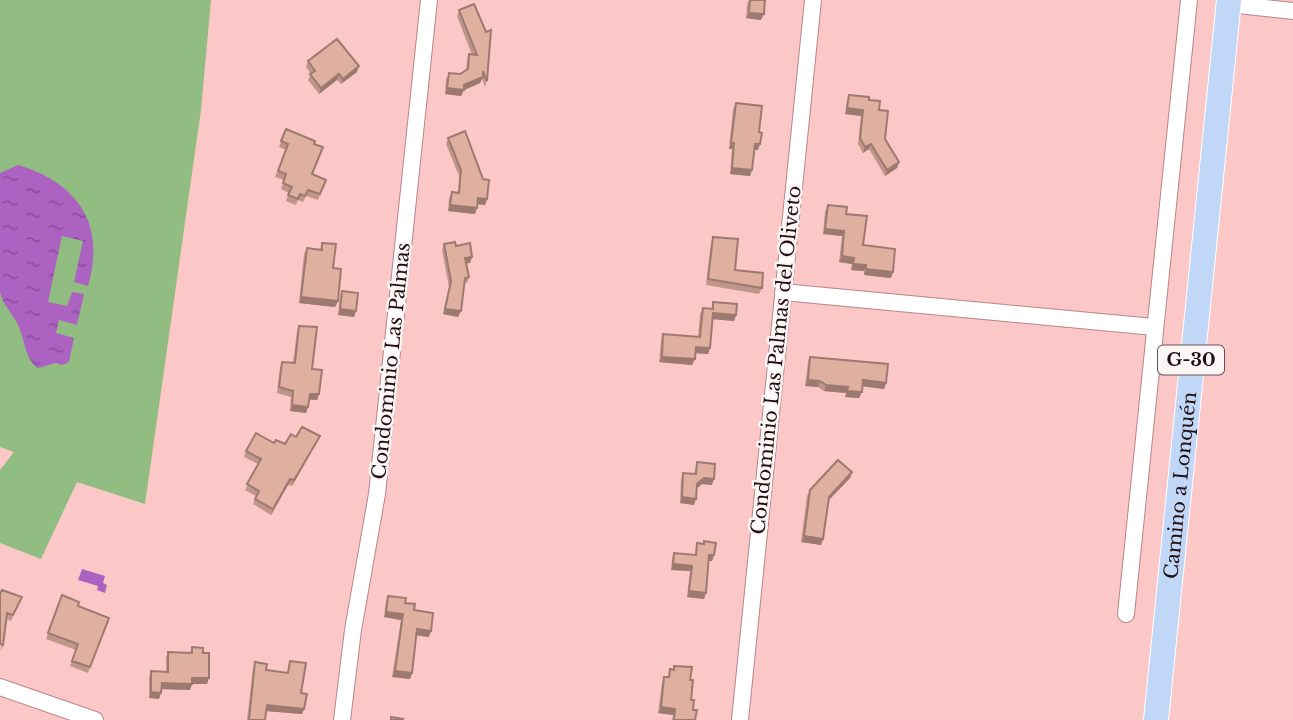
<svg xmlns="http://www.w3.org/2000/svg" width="1293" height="720" font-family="'Libre Baskerville',serif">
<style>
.green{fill:#91bd82}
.water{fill:url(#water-ripples)}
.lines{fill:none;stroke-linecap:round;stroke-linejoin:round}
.minor-casing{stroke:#b78686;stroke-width:18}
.primary-casing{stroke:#fff;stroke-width:26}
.minor{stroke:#fff;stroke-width:16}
.primary{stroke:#c1d7f8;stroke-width:24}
.wall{fill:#c0968a}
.shaded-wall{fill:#9c7a70}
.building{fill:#dfafa0;stroke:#9c7a70;stroke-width:2}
.labels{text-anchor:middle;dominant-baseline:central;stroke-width:5;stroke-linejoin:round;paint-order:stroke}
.shield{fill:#fbf5f5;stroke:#625455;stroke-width:2}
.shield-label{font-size:18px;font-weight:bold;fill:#210f10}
.street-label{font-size:19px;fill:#210f10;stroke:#fbf5f5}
</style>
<defs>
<pattern id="water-ripples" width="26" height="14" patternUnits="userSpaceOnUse" patternTransform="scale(1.75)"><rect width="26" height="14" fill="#ab62c1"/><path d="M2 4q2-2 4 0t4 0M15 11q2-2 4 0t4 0" fill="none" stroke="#8b4f9b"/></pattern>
</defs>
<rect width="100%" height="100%" fill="#fcc7c7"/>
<!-- green -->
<path class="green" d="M0,0H211L201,110L145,504L77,482L41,559L0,543V470L14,452L0,447Z"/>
<!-- water -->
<path class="water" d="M18,165C78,183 106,224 88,286L74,282L83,241L62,236L48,302L67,306L72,292L84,294L77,325L59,320L56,333L74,338L69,362L62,365L56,363L38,368C24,359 25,337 17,323C11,312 4,306 0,293V173Z
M82,569L105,576L103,583L107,585L105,593L97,590L98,586L78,580Z"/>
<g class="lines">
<defs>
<path id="minor" d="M1228,4L1293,11
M783,292L1154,327
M1126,614L1189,0
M0,687L95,720
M342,720L353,630L377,494L429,0
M740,720L813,0"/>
<g id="primary">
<path id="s1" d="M1156,720L1229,0"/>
</g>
</defs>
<!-- minor casing -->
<use href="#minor" class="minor-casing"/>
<!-- primary casing -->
<use href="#primary" class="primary-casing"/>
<!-- minor -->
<use href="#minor" class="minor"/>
<!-- primary -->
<use href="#primary" class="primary"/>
</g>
<!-- wall -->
<path class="wall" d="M749,0L761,20L746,18L747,4Z
M459,10L487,81L485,87L482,79L480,83L464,90L461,96L445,94L446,79L449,73L460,74L466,71L467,60L469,54L472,55L457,16Z
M308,61L357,72L341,84L337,80L319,94L308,80L311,74L306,67Z
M849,95L869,100L885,139L899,162L897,168L885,176L869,149L863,153L858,144L861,116L845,114L847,101Z
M736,103L758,150H754L752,170L750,176L730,174L732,149H729L733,109Z
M286,129L314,144L312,175L326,180L318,200L306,196L303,202L298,200L296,205L286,201L289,193L281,189L284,180L275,177L286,150L279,147Z
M448,138L487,199L485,205L478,204L475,214L448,211L449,198L452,192L458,193L459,176L446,144Z
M828,205L846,214L863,245L891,278L864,275V271L851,270L852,264L839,262L842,236L823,234L825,211Z
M713,237L735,270L762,288L759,294L706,285L711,243Z
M322,243L333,268L338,301L335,307L299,303L304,254L307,248L320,249Z
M444,244L456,246L472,257L470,263H466L469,277L467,283H464L458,317L443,314L449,287L442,250Z
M342,291L354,317L338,315L340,297Z
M713,302L736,315L734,321L713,319L710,348L708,354L695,353L692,365L659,362L661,340L663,334L698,337L700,314L703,308L711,309Z
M299,326L319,394L317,400H309L306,413L290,411L291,397L277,393L280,368L282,362L293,363L297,331Z
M810,357L886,383L884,389L862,386L859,398L845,397L846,393L824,391L818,387L805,386L808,362Z
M296,437L317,442L292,486L288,485L271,515L253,504L256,496L245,490L258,464L244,457L246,451L274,443L285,444Z
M697,462L712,485L702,484L697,488L694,505L680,503L681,479L683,473L694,474Z
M852,472L850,478L828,501L821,545L801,542L807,496L810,490Z
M704,541L714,555L712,561H709L704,599L687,597L690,571L671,570L672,559L674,553L695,555L697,543L703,544Z
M0,594L19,603L11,621L7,619L3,645L1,651Z
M62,595L78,606L109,618L88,673L70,666L76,650L46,639Z
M388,596L405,603L414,610L429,637L416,635L412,673L410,679L392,677L401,620L384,617L386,602Z
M192,647L203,653L209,678L207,684H192L190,690L161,689L159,699L149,698V677L151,671H166V658L168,652L190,653Z
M290,661L301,693L304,709L302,714L266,711L265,720H247L253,668L255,662L266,670L287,673Z
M674,666L690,680L691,700L695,720H672L673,715L658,713L662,683L664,677H668L670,669L672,670Z"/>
<!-- shaded-wall -->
<path class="shaded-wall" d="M749,13L764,14L761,20L746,18Z
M359,66L357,72L341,84L343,79Z
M339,74L337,80L319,94L321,88Z
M483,77L480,83L464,90L461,96L445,94L447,88L464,85Z
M847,108L863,110L861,116L845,114Z
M731,143H734L732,149H729Z
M755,144H760L758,150L753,149Z
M871,144L869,149L863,153L865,147Z
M899,162L897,168L885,176L887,170Z
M732,168L752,170L750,176L730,174Z
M478,198L487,199L485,205L476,204Z
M450,205L477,208L475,214L448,211Z
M825,229L844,231L842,236L823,234Z
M842,256L854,258L852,264L839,262Z
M472,257L470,263L463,264L465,258Z
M853,264L866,265L864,271L851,270Z
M866,269L893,272L891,278L864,275Z
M301,297L338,301L335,307L299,303Z
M340,309L356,311L354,317L338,315Z
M445,309L461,311L458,317L443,314Z
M713,313L736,315L734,321L711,319Z
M696,347L710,348L708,354L693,353Z
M662,357L695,359L692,365L659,362Z
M808,380L820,381L818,387L805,386Z
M863,380L886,383L884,389L860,386Z
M826,385L848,387L846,393L824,391Z
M847,391L862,392L859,398L845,397Z
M310,394H319L317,400L308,399Z
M292,405L308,407L306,413L290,411Z
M320,436L317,442L292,486L294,480Z
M852,472L850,478L826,503L829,497Z
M704,478L714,479L712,485L702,484L695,490L697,484Z
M290,479L288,485L271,515L273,509Z
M682,497L696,499L694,505L680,503Z
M804,536L823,539L821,545L801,542Z
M709,555H714L712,561H707Z
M673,564L692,566L690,571L671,570Z
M689,591L706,593L704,599L687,597Z
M386,612L403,614L401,620L384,617Z
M417,629L431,631L429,637L415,635Z
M395,671L412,673L410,679L392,677Z
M192,678H209L207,684H192L190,690L159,689L162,683Z
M151,692L161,693L159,699L149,698Z
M267,705L304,709L302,714L265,711Z
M661,707L675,709L673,715L658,713Z"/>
<!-- building -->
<path class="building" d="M750,0H765L764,14L749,13Z
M474,4L486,32L491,30L487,81L483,71V77L464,85V90L447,88L449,73L460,74L468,69L469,54L477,55L459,10Z
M337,39L359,66L343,79L339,74L321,88L310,74L315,71L308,61Z
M849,95L869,97V100L880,101L879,110L888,111L885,139L899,162L887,170L871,144L865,147L860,138L863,110L847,108Z
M736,103L762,106L759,132L762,133L760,144H755L752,170L732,168L734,143H731Z
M286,129L315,141L314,144L323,147L312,174L326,180L320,194L308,190L305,196L300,194L298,199L288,195L292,187L283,183L286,174L278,171L288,144L281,141Z
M465,131L483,179L489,180L487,199L478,198L477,208L450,205L452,192L459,193L461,170L448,138Z
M828,205L847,207L846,214L867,216L863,245L895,249L893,272L866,269V265L853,264L854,258L842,256L844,231L825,229Z
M713,237L738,239L735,270L763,273L762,288L708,279Z
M455,242L456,246L470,243L472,257L465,258L469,277L465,278L461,311L445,309L451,281L444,244Z
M322,243L336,244L333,268L341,269L338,301L301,297L307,248L322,250Z
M342,291L358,293L356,311L340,309Z
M713,302L737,304L736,315L713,313L710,348L696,347L695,359L662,357L663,334L700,337L703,308L713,309Z
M299,326L317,327L312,369L322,370L319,394H310L308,407L292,405L293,391L279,387L282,362L295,363Z
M810,357L888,364L886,383L863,380L862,392L847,391L848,387L826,385L820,381L808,380Z
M302,427L320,436L294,480L290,479L273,509L255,499L259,491L247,484L261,459L246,451L256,433L274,443L276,440L285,444L291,434L296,437Z
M838,460L852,472L829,497L823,539L804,536L810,490Z
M697,462L715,464L714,479L704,478L697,484L696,499L682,497L683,473L696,474Z
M704,541L716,543L714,555H709L706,593L689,591L692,566L673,564L674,553L696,555L697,543L704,544Z
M2,590L22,597L13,615L7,613L3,645L0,644V594Z
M62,595L79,602L78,606L109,618L90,667L72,661L78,644L48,633Z
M388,596L406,598L405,603L415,604L414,610L433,613L431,631L417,629L412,673L395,671L403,614L386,612Z
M192,647L203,648V653H209V678H192V684L162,683L161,693L151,692V671L168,672V652L192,653Z
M290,661L306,663L301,693L307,694L304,709L267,705L265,720H249L255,662L267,664L266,670L288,673Z
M674,666L692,667L690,680H693L691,700H694L693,710H697L695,720H674L675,709L661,707L664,677H669L670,669L674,670Z
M391,717L403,719L402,720H391Z"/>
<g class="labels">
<!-- shield labels -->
<rect class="shield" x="1158" y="345.5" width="66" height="29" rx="5"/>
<g class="shield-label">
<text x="1191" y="360">G-30</text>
</g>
<!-- street labels -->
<g class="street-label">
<text transform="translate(776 360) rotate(-84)">Condominio Las Palmas del Oliveto</text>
<text transform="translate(391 361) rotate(-84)">Condominio Las Palmas</text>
<text stroke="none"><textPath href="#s1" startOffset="236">Camino a Lonquén</textPath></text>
</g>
</g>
</svg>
